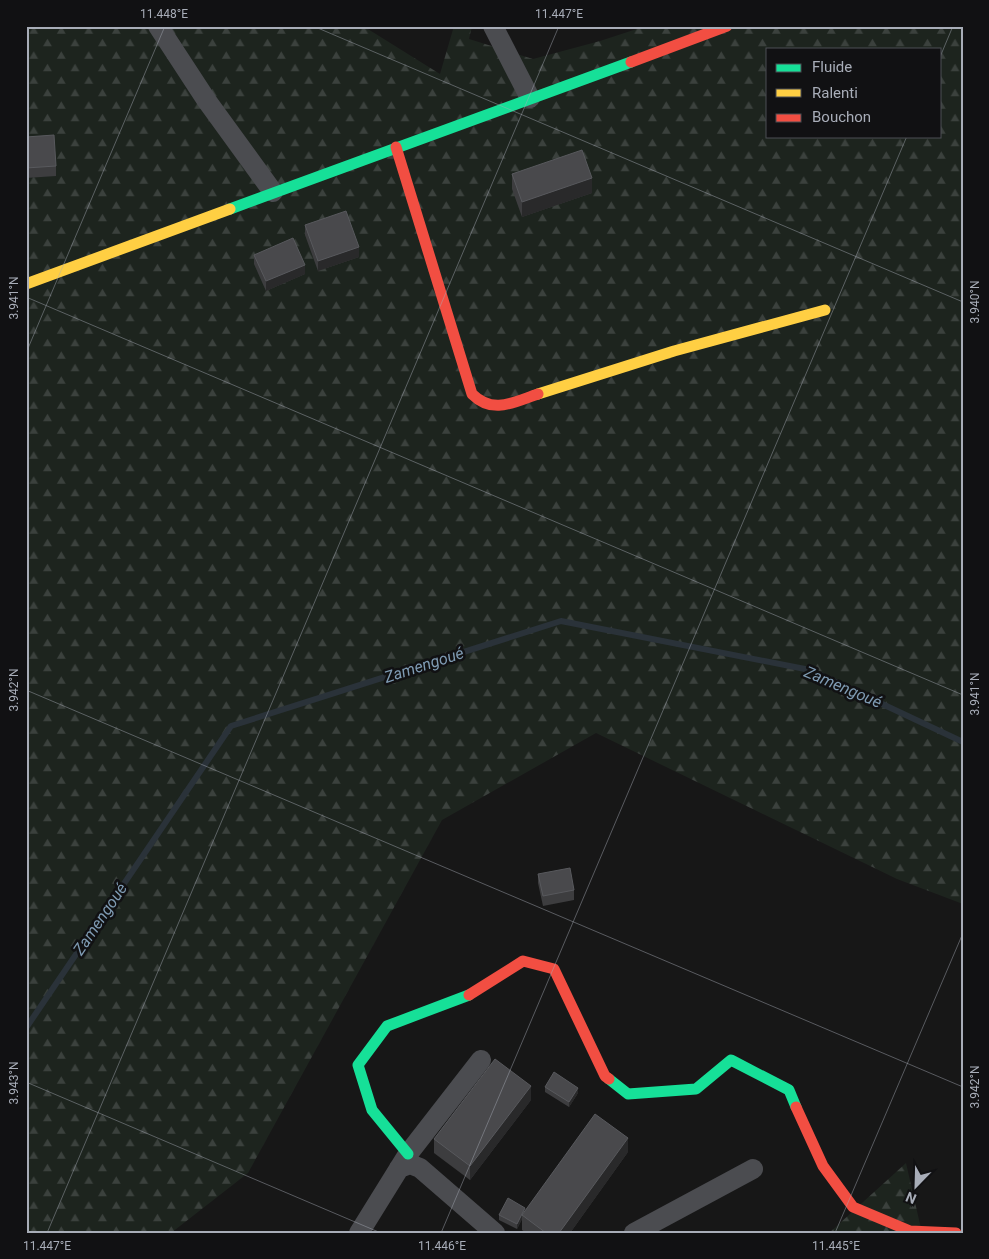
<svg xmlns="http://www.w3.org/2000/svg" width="989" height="1259" font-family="Roboto,sans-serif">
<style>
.forest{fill:url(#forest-firs);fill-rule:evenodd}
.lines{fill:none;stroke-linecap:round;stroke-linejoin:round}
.stream{stroke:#2a3239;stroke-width:6}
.street{stroke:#4b4c50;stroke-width:20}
.fast{stroke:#16e098;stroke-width:11}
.slow{stroke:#ffcf43;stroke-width:11}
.jam{stroke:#f24e42;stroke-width:11}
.wall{fill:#3d3d3f}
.shaded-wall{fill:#29292a}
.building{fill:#49494c;stroke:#58595d}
.ticks{fill:none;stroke:#a8adb8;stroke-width:1;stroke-opacity:0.45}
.labels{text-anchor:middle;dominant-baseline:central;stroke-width:5;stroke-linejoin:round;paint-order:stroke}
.water-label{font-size:16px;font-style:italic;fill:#7f9bb3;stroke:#111113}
.neatline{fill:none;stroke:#a8adb8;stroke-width:2}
.ticks-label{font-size:12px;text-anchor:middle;fill:#a8adb8}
</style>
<defs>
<pattern id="forest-firs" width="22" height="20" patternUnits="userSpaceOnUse" patternTransform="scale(1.25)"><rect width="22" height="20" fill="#1d241e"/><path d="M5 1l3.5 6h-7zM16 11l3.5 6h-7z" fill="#3b413d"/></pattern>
</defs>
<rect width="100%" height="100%" fill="#171717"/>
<!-- forest -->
<path class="forest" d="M26,26H363L440,74L454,26H472L469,39L533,59L600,41L646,26H963V904L897,879L596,733L442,820L248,1173L171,1233H26ZM768,49H940V136H768Z
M906,1163L922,1233H829Z"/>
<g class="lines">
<!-- stream -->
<path class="stream" d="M26,1028L231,726L561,621L810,670L963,742"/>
<!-- street -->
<path class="street" d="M158,26L207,101L273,192
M493,26L530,98
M399,1168L410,1164L420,1168L495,1233
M359,1233L408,1154L481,1060
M634,1233L753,1169"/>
<!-- fast -->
<path class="fast" d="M230,209L631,62
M609,1079L628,1094L696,1089L731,1060L789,1090L796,1107
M408,1154L372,1110L358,1065L387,1026L469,995"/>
<!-- slow -->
<path class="slow" d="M26,284L230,209
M538,394L674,351L825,310"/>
<!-- jam -->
<path class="jam" d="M631,62L727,26
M396,147L472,394C493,415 514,402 538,394
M469,995L523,961L554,969L605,1076L609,1079
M796,1107L823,1166L853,1207L910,1231L956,1233"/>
</g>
<!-- wall -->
<path class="wall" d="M26,137L56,166V176L26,178Z
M512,174L592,193L522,217L512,189Z
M305,225L359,257L318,271L305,235Z
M254,255L305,274L266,291L254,264Z
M538,874L574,890V900L543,906L538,883Z
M545,1087L578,1093L569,1107L545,1092Z
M531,1100L470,1180L434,1153V1139Z
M628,1152L570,1233H526L522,1230V1219L517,1229L499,1220V1215L525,1210Z"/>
<!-- shaded-wall -->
<path class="shaded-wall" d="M592,178V193L522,217V202Z
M359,247V257L318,271V261Z
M305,265V274L266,291V281Z
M531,1086V1100L470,1180V1166Z
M578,1088V1093L569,1107V1102Z
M628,1138V1152L570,1233H559Z
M525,1208V1213L522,1215V1219L517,1229V1224Z"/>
<!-- building -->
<path class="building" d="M54,135L56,166L26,168V137Z
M582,150L592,178L522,202L512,174Z
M346,211L359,247L318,261L305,225Z
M293,238L305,265L266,281L254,255Z
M570,868L574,890L543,896L538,874Z
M495,1059L531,1086L470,1166L434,1139Z
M554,1072L578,1088L569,1102L545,1087Z
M595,1114L628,1138L559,1233H546L522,1215Z
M508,1198L525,1208L517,1224L499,1215Z"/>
<!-- ticks -->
<path class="ticks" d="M313,26L963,302M940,57L953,26M26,297L963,695M26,353L165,26M26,690L963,1087M26,1082L381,1233M47,1233L559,26M441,1233L907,136M835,1233L963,933"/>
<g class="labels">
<!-- water labels -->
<g class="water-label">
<text transform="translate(424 665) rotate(-18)">Zamengoué</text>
<text transform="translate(843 687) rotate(23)">Zamengoué</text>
<text transform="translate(100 919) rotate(-56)">Zamengoué</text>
</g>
</g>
<!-- border -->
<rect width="989" height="1259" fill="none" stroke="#111113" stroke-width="55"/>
<!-- legend -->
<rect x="766" y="48" width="175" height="90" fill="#111113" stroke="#4d4f55"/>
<rect x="776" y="64" width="25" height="8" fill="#16e098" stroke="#4d4f55"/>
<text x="812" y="72" font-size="15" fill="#a8adb8">Fluide</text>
<rect x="776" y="89" width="25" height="8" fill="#ffcf43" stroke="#4d4f55"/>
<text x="812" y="98" font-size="15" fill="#a8adb8">Ralenti</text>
<rect x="776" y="114" width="25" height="8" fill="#f24e42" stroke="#4d4f55"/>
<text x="812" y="122" font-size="15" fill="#a8adb8">Bouchon</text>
<!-- north arrow -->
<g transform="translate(916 1186) rotate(203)" stroke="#111113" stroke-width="4" paint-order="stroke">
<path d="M0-4L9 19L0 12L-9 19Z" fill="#a8adb8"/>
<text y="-8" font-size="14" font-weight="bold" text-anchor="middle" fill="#a8adb8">N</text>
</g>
<rect x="28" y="28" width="934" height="1204" class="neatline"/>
<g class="ticks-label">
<text x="164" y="18">11.448°E</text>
<text x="559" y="18">11.447°E</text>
<text transform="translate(14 298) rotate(-90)" y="4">3.941°N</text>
<text transform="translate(975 302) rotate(-90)" y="4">3.940°N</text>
<text transform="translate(14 690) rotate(-90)" y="4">3.942°N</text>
<text transform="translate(975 694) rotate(-90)" y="4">3.941°N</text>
<text transform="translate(14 1083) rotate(-90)" y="4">3.943°N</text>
<text transform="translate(975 1087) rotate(-90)" y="4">3.942°N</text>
<text x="47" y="1250">11.447°E</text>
<text x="442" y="1250">11.446°E</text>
<text x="836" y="1250">11.445°E</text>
</g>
</svg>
